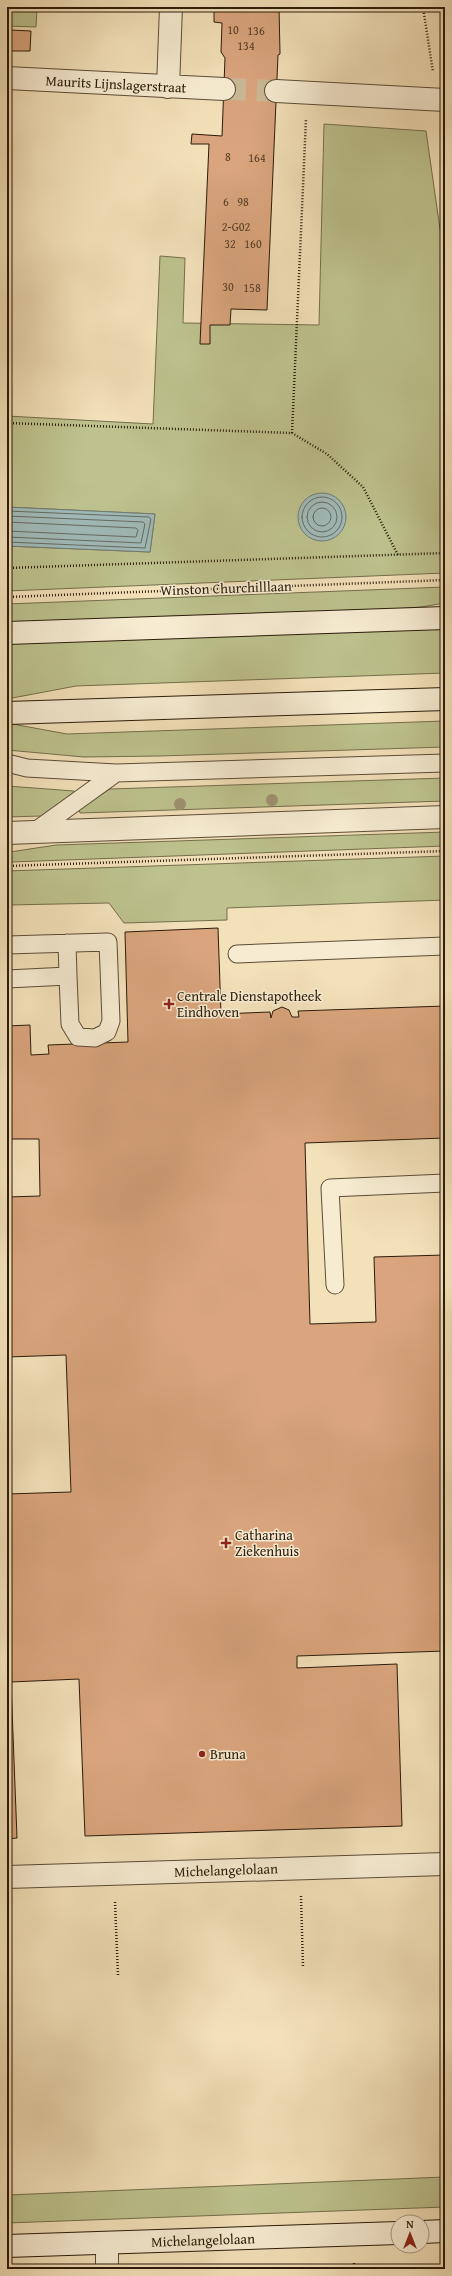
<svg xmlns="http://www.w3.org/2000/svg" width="452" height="2276" font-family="'Gentium Book Plus',serif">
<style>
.green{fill:#bdc28e;stroke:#746e4c}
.water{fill:#a0bbba;stroke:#717b74}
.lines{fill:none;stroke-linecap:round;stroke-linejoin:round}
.shore{stroke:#656b62;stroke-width:1}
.building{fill:#daa57e;stroke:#2a1b0a}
.street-tunnel{stroke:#cbb997;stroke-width:22;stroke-dasharray:22 11;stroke-linecap:butt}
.lane-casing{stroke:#5c4c36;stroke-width:19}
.street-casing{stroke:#5c4c36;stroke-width:24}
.secondary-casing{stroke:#2a1b0a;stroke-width:24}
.path{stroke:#2a1b0a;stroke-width:2.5;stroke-dasharray:1 2;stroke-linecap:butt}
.lane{stroke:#f7ecd2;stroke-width:17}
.street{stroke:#f7ecd2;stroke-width:22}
.secondary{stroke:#f7ecd2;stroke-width:22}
.tree{fill:#9d906f}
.poi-dot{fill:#8f2418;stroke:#f7ecd2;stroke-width:1.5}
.labels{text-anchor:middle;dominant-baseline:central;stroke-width:3;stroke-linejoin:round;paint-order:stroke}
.number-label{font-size:12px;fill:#563e27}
.street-label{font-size:14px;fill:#2a1b0a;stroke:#f7ecd2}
.poi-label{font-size:14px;fill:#2a1b0a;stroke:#f7ecd2;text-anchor:start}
</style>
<rect width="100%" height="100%" fill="#f3e1ba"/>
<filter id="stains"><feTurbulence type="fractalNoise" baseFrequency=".005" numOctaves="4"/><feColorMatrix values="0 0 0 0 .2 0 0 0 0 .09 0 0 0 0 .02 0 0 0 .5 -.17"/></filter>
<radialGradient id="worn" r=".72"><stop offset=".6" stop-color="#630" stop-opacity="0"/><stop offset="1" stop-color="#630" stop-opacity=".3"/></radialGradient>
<!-- green -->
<path class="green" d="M7,7H37L36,27L7,26Z
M324,124L426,131L445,264V573L7,591V546L150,552L155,514L7,507V416L153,424L160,256L185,258L183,323L319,325Z
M445,587V603L421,607L344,613L7,624V604Z
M445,626V673L76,686L7,699V641Z
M445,721V747L160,756L84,757L7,750V723L67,734Z
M445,778V801L80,813L79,809L110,789Z
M7,786L74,791L76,793L41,816L7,817Z
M445,832V846L11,862L10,852L56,845Z
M445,856V900L227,908V920L124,923L109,903L7,905V871Z
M445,2177V2207L7,2223V2195Z"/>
<!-- water -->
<path class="water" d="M298 517a24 24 0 1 1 48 0a24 24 0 1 1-48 0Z
M7,507L155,514L150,552L7,546Z"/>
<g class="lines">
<!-- shore -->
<path class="shore" d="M302 517a20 20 0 1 1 40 0a20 20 0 1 1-40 0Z
M307 517a15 15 0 1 1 30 0a15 15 0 1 1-30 0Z
M313 517a9 9 0 1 1 18 0a9 9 0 1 1-18 0Z
M7,511L149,517L151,519L145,548L7,542
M7,516L143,522L145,524L141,543L7,537
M7,522L136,528L138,530L136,537L7,531"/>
</g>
<!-- building -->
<path class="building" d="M214,7H279L280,54L278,55L267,310L231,309L230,325H210V344H200L209,144H191L192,134L222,136L225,58L221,52L222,23L214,22Z
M11,30L31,31L30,51H10Z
M218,928L221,1014L270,1012L271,1018L273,1011L282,1007L289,1010L292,1017H299L298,1011L445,1006V1138L305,1143L310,1324L376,1322L374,1257L445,1255V1651L297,1656V1668L397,1664L402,1826L85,1836L79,1679L11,1682L17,1838L7,1839V1494L71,1492L66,1355L7,1357V1197L40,1196L39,1139H7V1026L30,1025L31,1055L49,1054L48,1045L128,1042L125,932Z"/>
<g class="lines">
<!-- street-tunnel -->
<path class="street-tunnel" d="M224,89L276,91"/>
<defs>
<path id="lane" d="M7,763L27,768L116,773L445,763
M34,832L116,773
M67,943L68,976
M7,945L108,942L111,1021L107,1032L95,1038L78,1037L70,1024L68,976L7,979
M237,954L445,946
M335,1285L330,1188L445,1183"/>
<path id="street" d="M7,78L224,89
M168,87L171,7
M276,91L445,100
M7,833L445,817
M7,1877L445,1864
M107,2243V2269"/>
<path id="secondary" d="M7,633L445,618
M7,713L445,699
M422,2232L445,2231
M7,2246L398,2233"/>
</defs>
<!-- lane casing -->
<use href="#lane" class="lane-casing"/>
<!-- street casing -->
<use href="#street" class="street-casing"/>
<!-- secondary casing -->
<use href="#secondary" class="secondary-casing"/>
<!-- path -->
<path class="path" d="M423,7L433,72
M441,128L445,158
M7,423L292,433L327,454L363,487L398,555
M292,433L306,119
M7,568L445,553
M7,597L445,580
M7,866L445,851
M301,1896L303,1967
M115,1902L118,1975
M354,2263V2269"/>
<!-- lane -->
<use href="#lane" class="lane"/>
<!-- street -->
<use href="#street" class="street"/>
<!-- secondary -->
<use href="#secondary" class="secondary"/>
</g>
<!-- trees -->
<g class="tree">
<circle cx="272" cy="800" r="6"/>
<circle cx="180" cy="804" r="6"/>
</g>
<!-- markers -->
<g class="poi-dot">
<path d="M167 998h4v4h4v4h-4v4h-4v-4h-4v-4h4z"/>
<path d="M224 1537h4v4h4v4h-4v4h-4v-4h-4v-4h4z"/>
<circle cx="202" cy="1754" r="4"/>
</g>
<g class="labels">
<!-- number labels -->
<g class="number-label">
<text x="233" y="29">10</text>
<text x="256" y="30">136</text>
<text x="246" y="45">134</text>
<text x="228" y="156">8</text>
<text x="257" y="157">164</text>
<text x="226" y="201">6</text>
<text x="243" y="201">98</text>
<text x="236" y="226">2-G02</text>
<text x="230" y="243">32</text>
<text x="253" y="243">160</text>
<text x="228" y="286">30</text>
<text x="252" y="287">158</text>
</g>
<!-- street labels -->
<g class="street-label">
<text transform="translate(116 84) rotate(3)">Maurits Lijnslagerstraat</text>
<text transform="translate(226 588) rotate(-2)">Winston Churchilllaan</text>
<text transform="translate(226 1870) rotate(-2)">Michelangelolaan</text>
<text transform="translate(203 2240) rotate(-2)">Michelangelolaan</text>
</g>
<!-- poi labels -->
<g class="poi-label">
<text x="177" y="996">Centrale Dienstapotheek<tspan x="177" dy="16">Eindhoven</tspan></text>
<text x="235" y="1535">Catharina<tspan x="235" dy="16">Ziekenhuis</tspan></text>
<text x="210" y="1754">Bruna</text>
</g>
</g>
<!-- margin -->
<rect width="452" height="2276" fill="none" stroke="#f3e1ba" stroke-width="24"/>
<rect x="8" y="8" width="436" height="2260" fill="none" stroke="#2a1b0a" stroke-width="2"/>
<rect x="12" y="12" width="428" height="2252" fill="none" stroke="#2a1b0a"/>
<!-- north arrow -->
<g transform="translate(410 2234)"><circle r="19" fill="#f7ecd2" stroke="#a59882"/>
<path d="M0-3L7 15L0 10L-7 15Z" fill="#8f2418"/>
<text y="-6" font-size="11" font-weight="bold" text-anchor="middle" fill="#2a1b0a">N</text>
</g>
<rect width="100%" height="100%" filter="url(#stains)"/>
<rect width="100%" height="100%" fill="url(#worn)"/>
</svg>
